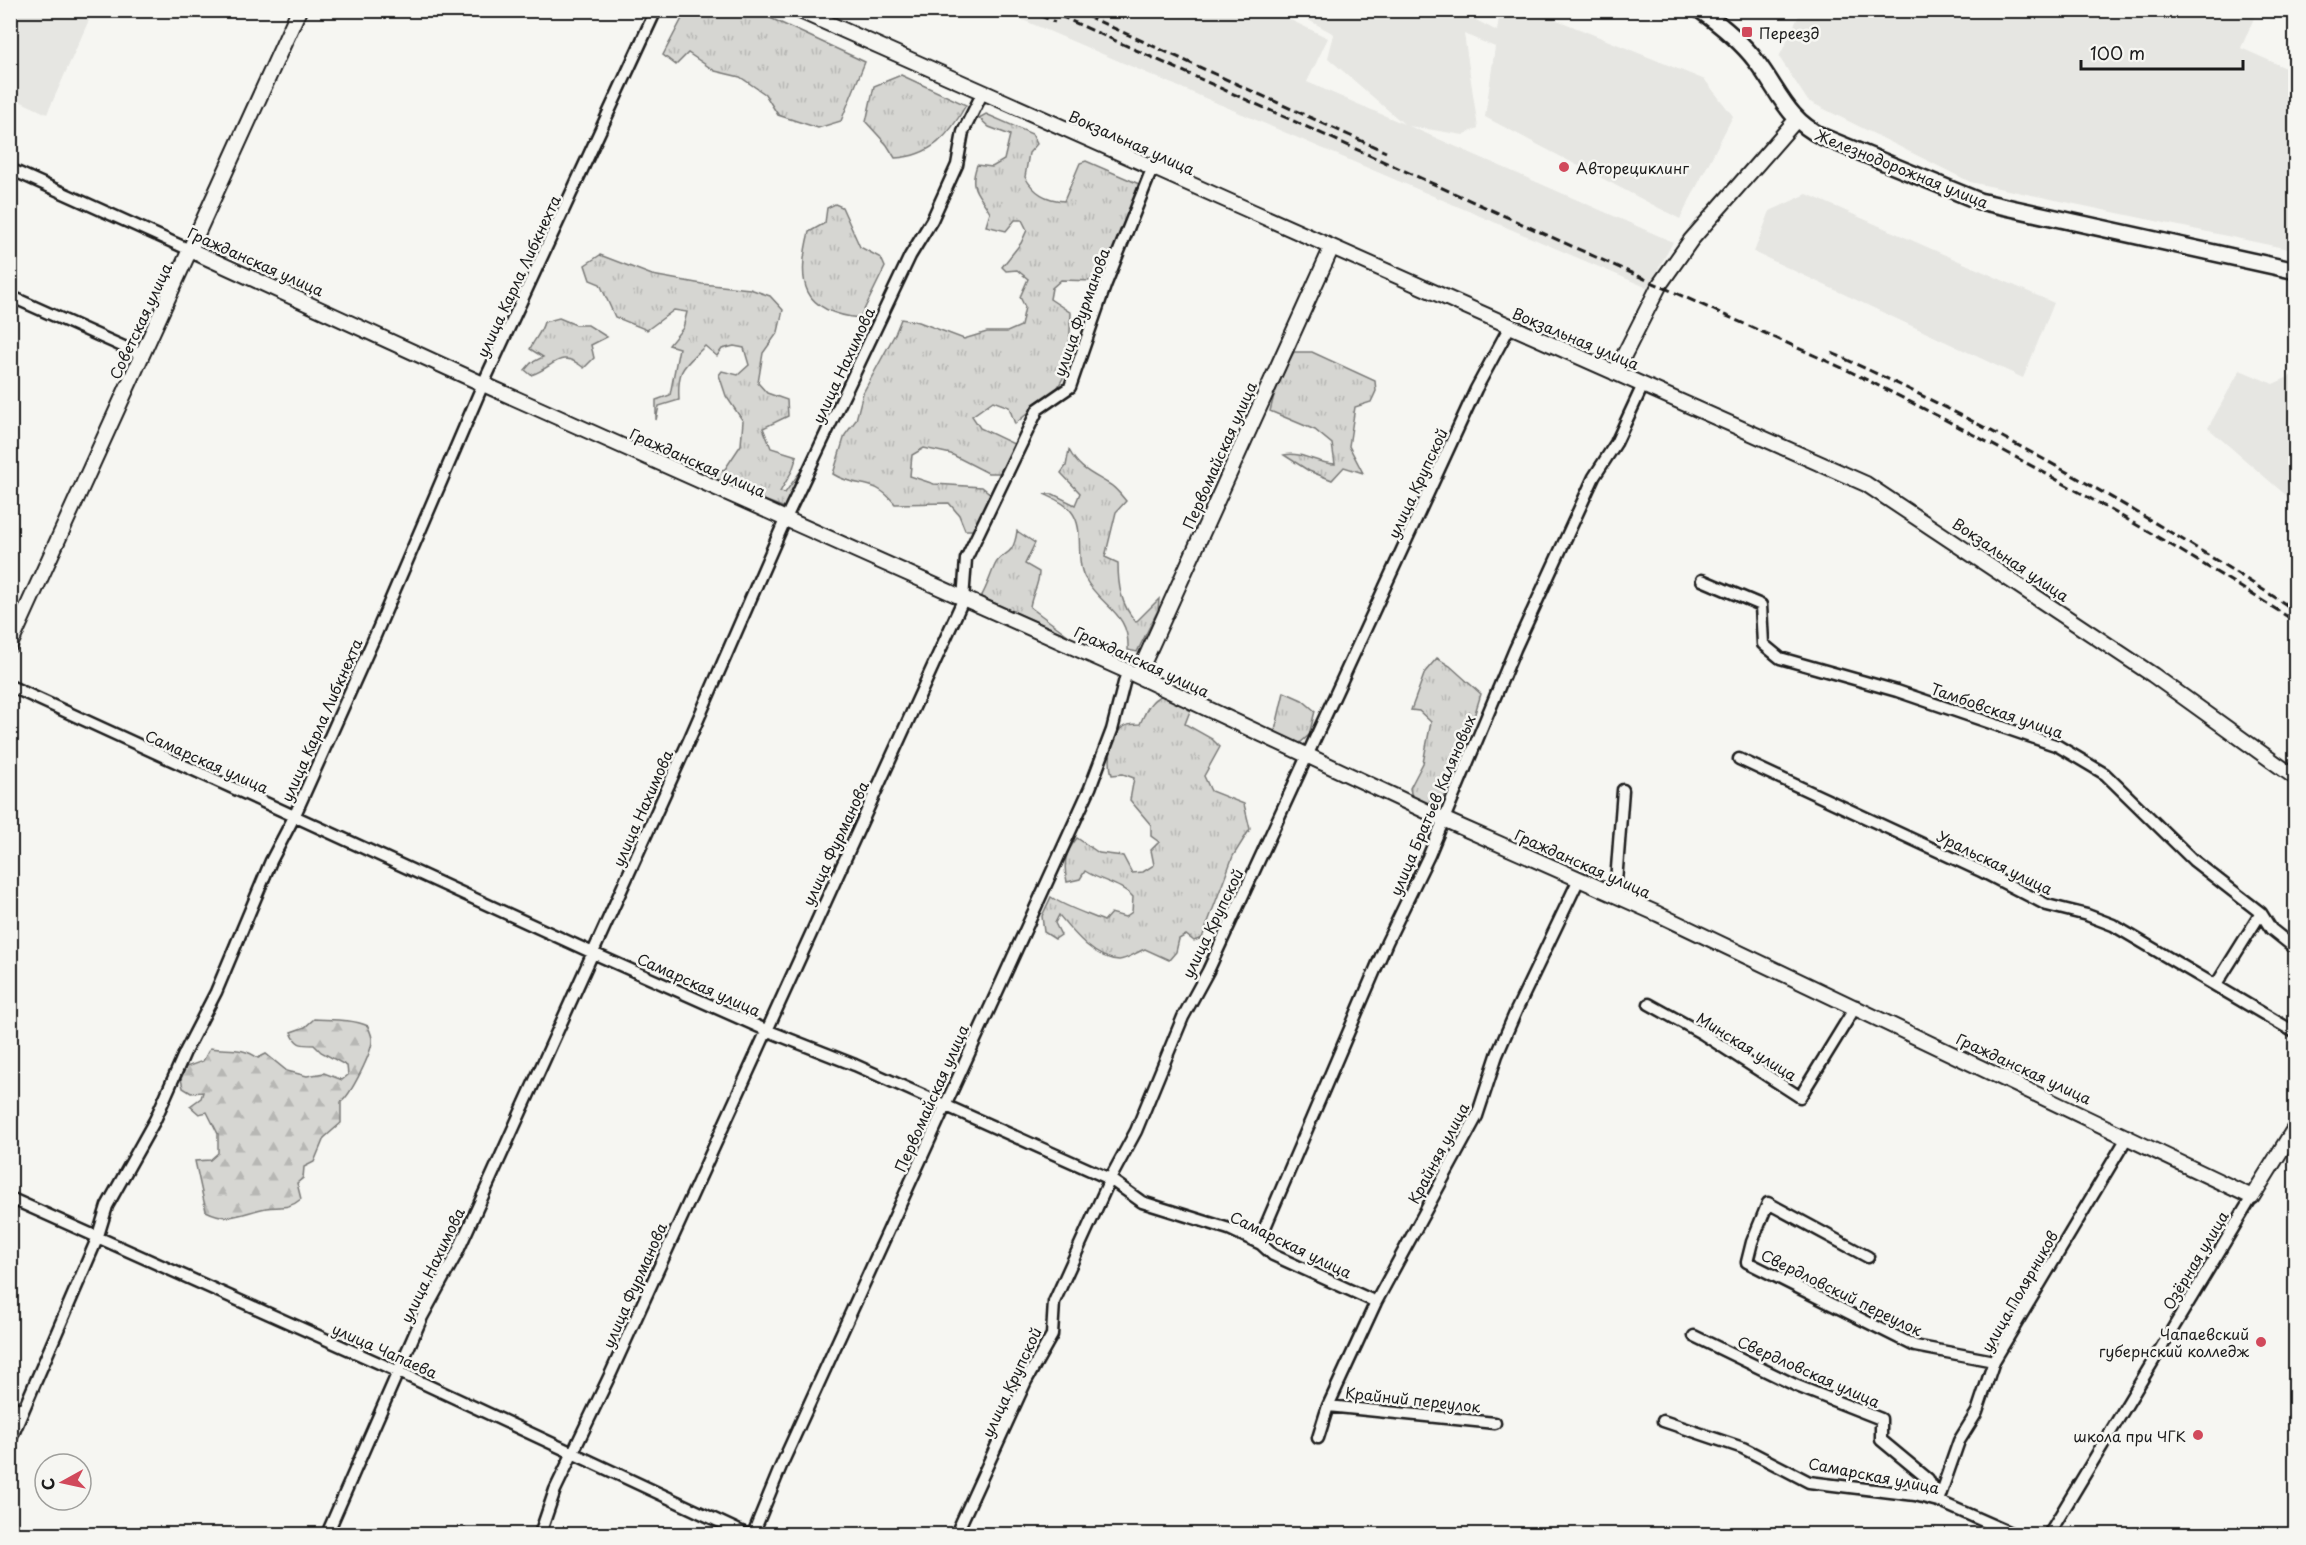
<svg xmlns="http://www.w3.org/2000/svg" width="2306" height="1545" font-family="'Playpen Sans',sans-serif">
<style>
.built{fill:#e6e6e2}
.grass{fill:url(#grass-tufts);stroke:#797977;stroke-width:1.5}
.forest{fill:url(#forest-firs);stroke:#797977;stroke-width:1.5}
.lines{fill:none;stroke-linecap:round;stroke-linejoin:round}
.minor-casing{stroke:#1c1c1c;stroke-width:15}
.tertiary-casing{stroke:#1c1c1c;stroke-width:18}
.secondary-casing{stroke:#1c1c1c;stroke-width:20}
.minor{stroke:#f6f6f2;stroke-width:10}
.tertiary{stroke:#f6f6f2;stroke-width:14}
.secondary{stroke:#f6f6f2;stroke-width:15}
.rail{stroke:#1c1c1c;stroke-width:3;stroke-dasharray:9 4.5;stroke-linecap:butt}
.poi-dot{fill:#d1495b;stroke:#f6f6f2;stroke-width:2}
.labels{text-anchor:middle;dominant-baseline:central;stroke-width:5;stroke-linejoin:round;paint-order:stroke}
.poi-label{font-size:15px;fill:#1c1c1c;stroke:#f6f6f2;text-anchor:start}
.street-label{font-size:15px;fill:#1c1c1c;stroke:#f6f6f2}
</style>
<defs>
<pattern id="grass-tufts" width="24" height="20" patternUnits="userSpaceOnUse" patternTransform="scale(1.5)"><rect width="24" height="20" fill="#d6d6d2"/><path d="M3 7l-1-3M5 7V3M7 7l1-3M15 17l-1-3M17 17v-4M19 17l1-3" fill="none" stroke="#b7b7b4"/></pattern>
<pattern id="forest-firs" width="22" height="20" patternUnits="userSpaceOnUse" patternTransform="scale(1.5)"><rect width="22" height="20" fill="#d6d6d2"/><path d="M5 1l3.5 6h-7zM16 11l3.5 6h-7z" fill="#b7b7b4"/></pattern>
</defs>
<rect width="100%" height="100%" fill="#f6f6f2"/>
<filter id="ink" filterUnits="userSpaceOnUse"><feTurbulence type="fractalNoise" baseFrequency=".0167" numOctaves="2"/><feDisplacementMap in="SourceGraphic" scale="12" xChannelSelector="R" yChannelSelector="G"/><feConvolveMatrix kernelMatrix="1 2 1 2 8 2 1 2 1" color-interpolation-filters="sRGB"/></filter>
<g filter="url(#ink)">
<!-- built -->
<path class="built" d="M11,10L93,11L47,114L11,97Z
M1002,11H1272L1328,38L1307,82L1404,124L1328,58L1334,34L1292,11H1459L1497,31L1500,11H1535L1705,80L1733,116L1680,219L1485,117L1495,47L1464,34L1478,128L1463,135L1409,126L1673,242L1648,288Z
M1801,11H2257L2241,48L2295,72V245L2293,250L1970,182L1808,101L1779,57Z
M1807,194L2054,303L2023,378L1754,252L1770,211Z
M2240,370L2273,384L2295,374V503L2208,428Z"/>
<!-- grass -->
<path class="grass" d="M753,10L865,62L841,121L818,128L778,115L765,94L740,77L715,71L688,53L676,65L663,55L686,11Z
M901,75L966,105C949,136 931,156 895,158L887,145L866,122L874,86Z
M986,114L1032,134L1037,144L1029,153L1025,177C1034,193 1046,200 1064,201L1080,163L1086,161L1139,184L1109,264L1101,267L1094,281L1061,280L1052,288L1050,299L1071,313L1068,369L1058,387L1015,424L1009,407L993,401L972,416L980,428L1016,445L1000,473H988L951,454L924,448L912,455L910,476L934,484L982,487L992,495L974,530H965L959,515L949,503L895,504C873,476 858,490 833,474L845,435L856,420L863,393L895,334L901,319L919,322L964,339L987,332H1007L1021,326L1025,307L1020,297L1028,279L1017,270L1006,271L1002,267L1021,243L1027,230L1022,220H1015L1006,231L986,226L990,213C979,192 968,191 977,165L992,167L1004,160L1010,135L989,127L979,118Z
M835,204L842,207L860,247L881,258L885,267L860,318C802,312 796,283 809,232L825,223L827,208Z
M600,255L652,275L702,284L750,289L770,296L783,310L778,332L763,353L758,383L767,393L787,400L788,416L763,428L771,448L797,456L792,471L780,492L785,493L800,472L785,508L711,480L712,473L725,469L741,445L743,421L726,396L719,375L722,371L738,375L749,365L744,348L734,346L722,349L717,356L705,346C684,367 677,367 679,400L659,406L656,420V400L670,395L679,348L669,345L683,328L687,312L674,310L647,330L615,317L600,284L590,280L585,265Z
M559,318L576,325H588L607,337L591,345L594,358L584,368C559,347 554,368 531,375L525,370L531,363L543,357L530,349C534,339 541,334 544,322Z
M1294,352H1312L1375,381L1376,391L1371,402L1355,407L1349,446L1363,473L1344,467L1332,480L1309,471L1284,455C1302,451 1317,464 1335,464L1332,444L1315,430L1270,411L1277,384Z
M1069,450C1079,469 1091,473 1109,484C1115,487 1121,495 1126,501L1116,512L1105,557L1118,563C1118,586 1121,605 1136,622L1159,599L1158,610L1137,652L1128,650C1130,611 1101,608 1085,578C1074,559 1086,529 1071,511C1065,503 1053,498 1044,494H1053L1075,505L1080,493L1061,473L1066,466Z
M1017,531L1035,543L1025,564L1039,572C1039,586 1032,593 1030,607L1069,636L981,597C987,587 990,576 995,565C1002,550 1013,560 1017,531Z
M1437,658L1450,666L1481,694L1452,787L1437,806L1412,798L1410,788L1423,763L1431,722L1419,711L1411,710L1425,672Z
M1284,692L1302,700L1315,711L1309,735L1300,743L1285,742L1274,735Z
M1162,695L1179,700L1190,711L1185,724L1212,739L1220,747L1204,776L1211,791L1244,804L1250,829L1233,856L1202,938L1194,941L1186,935L1179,939L1176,952L1169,960L1145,949C1137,952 1126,960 1119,960C1094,959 1073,932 1059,915L1055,923L1061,935L1055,939L1044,932L1042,916L1051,897C1065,907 1088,914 1104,921L1111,913L1125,917L1132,912L1133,897C1122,884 1100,881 1085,871L1080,879L1067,882C1063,863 1065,853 1077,838L1099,853L1123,856L1132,873L1143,872L1154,865L1151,850L1159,842L1151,836V825L1130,800L1134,778L1123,774L1112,775C1108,762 1110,733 1125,726C1129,724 1136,724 1140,724C1146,711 1149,701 1162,695Z"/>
<!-- forest -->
<path class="forest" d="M314,1019C332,1020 352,1019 368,1026C369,1030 372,1035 372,1039C373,1052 350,1096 341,1102V1123L324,1138L314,1162L304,1167L303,1178L297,1183L301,1199C288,1210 280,1206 266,1208C241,1213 230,1223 206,1211L195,1161L210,1160L218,1153V1134L207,1112L199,1114L190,1106L201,1098L203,1092L191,1093L183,1088L181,1079L186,1067L203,1061L210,1048C228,1051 242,1046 258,1058L266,1054L287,1071L307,1076L324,1073L342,1080L348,1075L347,1066L321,1052L314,1045C300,1045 296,1045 291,1032L305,1027Z"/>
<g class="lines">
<defs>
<path id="minor" d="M10,169L190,250
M10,296L142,355
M1702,580L1761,605L1763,644L1780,658L1897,691L2058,746L2105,774L2193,860L2261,913L2271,929L2296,949
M10,686L593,953L766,1030L855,1065L1110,1179L1142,1202L1229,1229L1261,1244L1273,1255L1376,1302
M1739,759L1983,872L2047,905L2087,915L2113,925L2296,1033
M1615,895L1623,790
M2216,985L2261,913
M1649,1004L1703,1034L1800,1097L1856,1006
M10,1198L399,1372L746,1534
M1261,1244L1263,1232L1387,942L1429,855L1515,649L1594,477L1616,443L1643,385
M1868,1257L1768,1203L1752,1242L1747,1262L1915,1346L1994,1361
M1694,1336L1797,1386L1881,1419V1440L1928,1479L1938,1501
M10,1405L23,1411
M1328,1406L1495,1423
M1663,1421L1743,1448L1809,1482L1915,1495L1938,1501L2013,1534
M1318,1438L1328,1406L1376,1302L1477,1116L1497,1055L1516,1011L1579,879
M10,1441L97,1239L107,1206L155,1120L185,1052L216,992L271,861L294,817L375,636L483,384L656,10
M1938,1501L1959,1441L1977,1412L1994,1361L2128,1136
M327,1534L422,1317L457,1253L690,738L785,520L910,256L932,220L957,165L963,132L982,94
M540,1534L555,1490L611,1373L963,600L966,559L1038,409L1070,387L1105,286L1152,169
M753,1534L781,1466L1090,788L1112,730L1127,671
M956,1534L1026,1381L1052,1335L1054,1302L1110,1179L1136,1131L1183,1017L1208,971L1476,389L1509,328
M2049,1534L2252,1197"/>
<path id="tertiary" d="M798,10L1866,484L2153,675L2296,778
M190,250L483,384L1127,671L1443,819L1658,914L2252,1197L2296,1126
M1615,373L1660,284L1691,240L1796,120
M10,645L299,10
M1138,675L1331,249"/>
<path id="secondary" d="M1700,10C1721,25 1741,41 1756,61C1779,91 1787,120 1823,137L1979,201L2296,271"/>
</defs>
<!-- minor casing -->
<use href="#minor" class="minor-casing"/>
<!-- tertiary casing -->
<use href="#tertiary" class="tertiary-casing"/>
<!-- secondary casing -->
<use href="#secondary" class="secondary-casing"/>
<!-- minor -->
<use href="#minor" class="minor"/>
<!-- tertiary -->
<use href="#tertiary" class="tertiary"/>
<!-- secondary -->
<use href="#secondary" class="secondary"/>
<!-- rail -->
<path class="rail" d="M1027,10L1055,22
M1047,10L1849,371C2002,447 2151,529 2296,622
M1074,10L1386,152
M1832,353C1993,426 2147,514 2296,611"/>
</g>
</g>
<!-- markers -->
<g class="poi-dot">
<rect x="1741" y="26" width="12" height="12" rx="3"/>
<circle cx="1564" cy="167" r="6"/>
<circle cx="2261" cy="1342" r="6"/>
<circle cx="2198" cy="1435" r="6"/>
</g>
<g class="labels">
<!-- poi labels -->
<g class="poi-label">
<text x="1759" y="32">Переезд</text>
<text x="1576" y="167">Авторециклинг</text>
<text x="2249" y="1333" text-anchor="end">Чапаевский<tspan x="2249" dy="17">губернский колледж</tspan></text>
<text x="2186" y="1435" text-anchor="end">школа при ЧГК</text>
</g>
<!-- street labels -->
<g class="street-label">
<text transform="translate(1132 142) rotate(24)">Вокзальная улица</text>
<text transform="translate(1902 168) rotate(22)">Железнодорожная улица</text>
<text transform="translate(256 261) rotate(24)">Гражданская улица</text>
<text transform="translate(518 276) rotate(-65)">улица Карла Либкнехта</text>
<text transform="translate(1081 312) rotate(-70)">улица Фурманова</text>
<text transform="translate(140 321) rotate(-65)">Советская улица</text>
<text transform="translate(1576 338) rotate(23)">Вокзальная улица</text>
<text transform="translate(843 365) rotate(-65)">улица Нахимова</text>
<text transform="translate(1219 455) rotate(-66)">Первомайская улица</text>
<text transform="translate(698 462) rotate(24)">Гражданская улица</text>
<text transform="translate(1417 483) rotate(-65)">улица Крупской</text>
<text transform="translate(2011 559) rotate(34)">Вокзальная улица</text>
<text transform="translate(1142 661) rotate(25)">Гражданская улица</text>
<text transform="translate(1997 710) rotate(19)">Тамбовская улица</text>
<text transform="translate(321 720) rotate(-66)">улица Карла Либкнехта</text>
<text transform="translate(207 761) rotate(24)">Самарская улица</text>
<text transform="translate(1432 805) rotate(-67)">улица Братьев Каляновых</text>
<text transform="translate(642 808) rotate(-66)">улица Нахимова</text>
<text transform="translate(835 843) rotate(-65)">улица Фурманова</text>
<text transform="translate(1995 862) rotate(26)">Уральская улица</text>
<text transform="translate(1583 863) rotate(24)">Гражданская улица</text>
<text transform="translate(1212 923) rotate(-64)">улица Крупской</text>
<text transform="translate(699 984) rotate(24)">Самарская улица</text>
<text transform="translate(1747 1046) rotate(32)">Минская улица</text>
<text transform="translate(2024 1068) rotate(25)">Гражданская улица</text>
<text transform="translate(931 1098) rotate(-66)">Первомайская улица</text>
<text transform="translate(1438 1153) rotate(-62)">Крайняя улица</text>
<text transform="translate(1291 1244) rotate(26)">Самарская улица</text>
<text transform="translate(2195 1260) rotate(-59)">Озёрная улица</text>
<text transform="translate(432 1265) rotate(-64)">улица Нахимова</text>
<text transform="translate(634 1285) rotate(-66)">улица Фурманова</text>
<text transform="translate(2019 1291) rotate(-60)">улица Полярников</text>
<text transform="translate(1842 1292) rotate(26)">Свердловский переулок</text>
<text transform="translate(385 1350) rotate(24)">улица Чапаева</text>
<text transform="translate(1809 1371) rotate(24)">Свердловская улица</text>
<text transform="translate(1011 1382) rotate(-65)">улица Крупской</text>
<text transform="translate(1413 1399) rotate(6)">Крайний переулок</text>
<text transform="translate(1874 1475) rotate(11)">Самарская улица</text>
</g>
</g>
<!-- margin -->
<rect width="2306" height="1545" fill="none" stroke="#f6f6f2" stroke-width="36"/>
<rect x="18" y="18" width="2270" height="1509" fill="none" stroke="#1c1c1c" stroke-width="2" filter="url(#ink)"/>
<!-- north arrow -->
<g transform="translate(63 1482) rotate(262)"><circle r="28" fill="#f6f6f2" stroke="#9f9f9c" stroke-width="1.5"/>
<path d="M0-4.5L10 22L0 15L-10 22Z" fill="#d1495b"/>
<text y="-9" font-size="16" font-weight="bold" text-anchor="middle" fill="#1c1c1c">С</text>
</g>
<!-- scale -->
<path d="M2081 60v9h162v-9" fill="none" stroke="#1c1c1c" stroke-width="3"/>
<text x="2090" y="60" font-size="18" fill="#1c1c1c" stroke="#f6f6f2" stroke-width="4.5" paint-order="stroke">100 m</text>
</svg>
